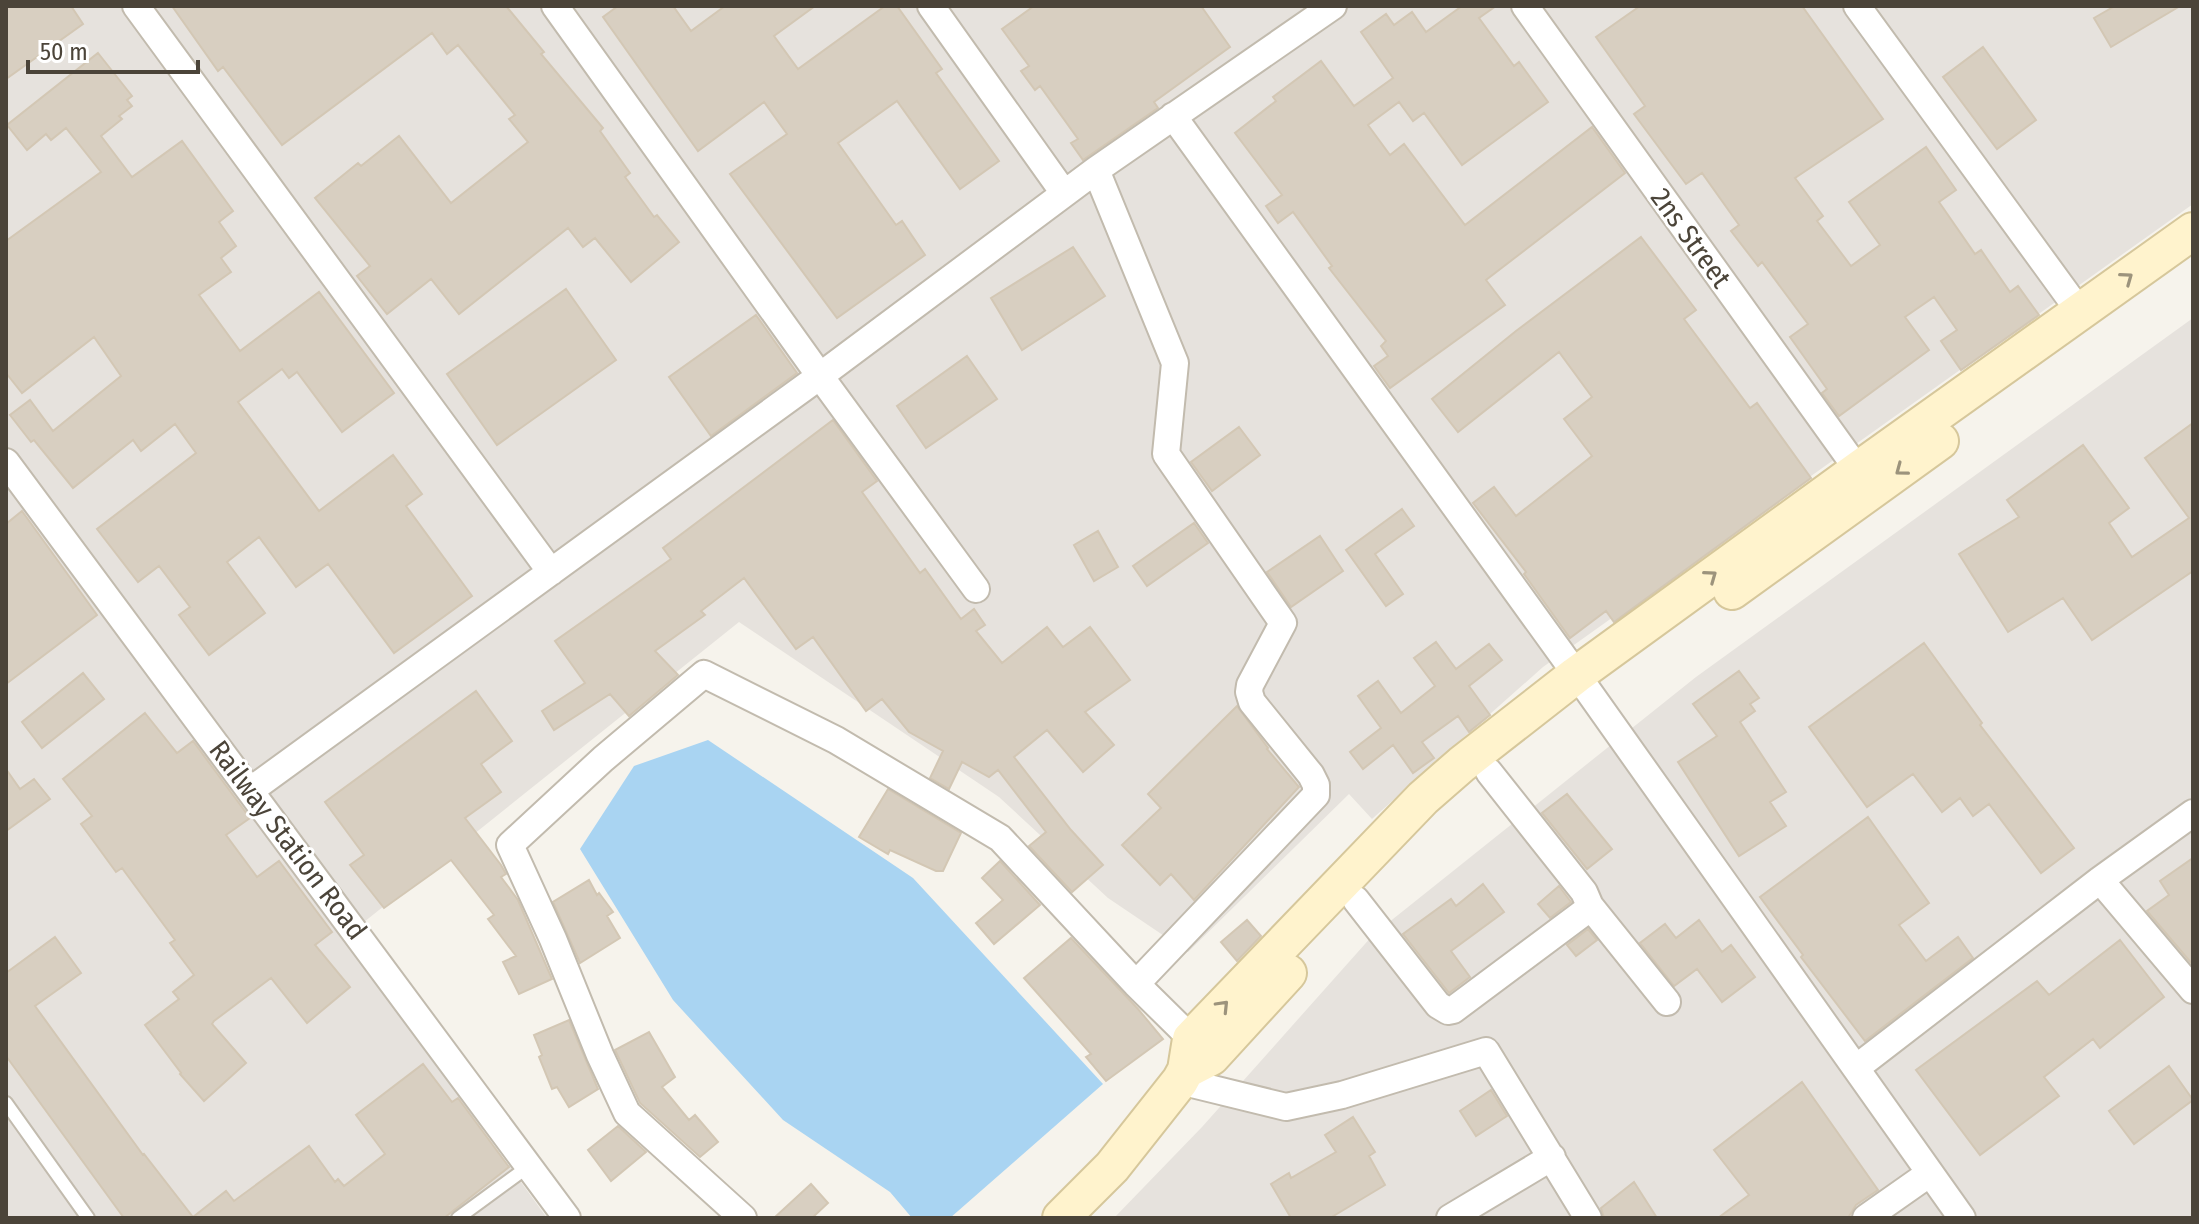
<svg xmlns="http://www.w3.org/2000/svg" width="2199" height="1224" font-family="'Fira Sans Condensed',sans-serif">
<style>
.industrial{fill:#e6e2dd}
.water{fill:#a9d4f2}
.building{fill:#d8cfc1;stroke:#d3c7b4;stroke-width:2}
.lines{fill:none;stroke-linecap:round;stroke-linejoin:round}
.lane-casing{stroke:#c2bbae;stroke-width:16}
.street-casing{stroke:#c2bbae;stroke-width:30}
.secondary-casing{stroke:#d6c79b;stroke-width:40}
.lane{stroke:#fff;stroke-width:12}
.street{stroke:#fff;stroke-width:26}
.secondary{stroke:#fff3cd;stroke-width:36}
.oneway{stroke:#9c937c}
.labels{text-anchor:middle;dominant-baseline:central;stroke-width:6;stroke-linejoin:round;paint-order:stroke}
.street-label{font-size:28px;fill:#4b4439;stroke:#fff}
</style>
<rect width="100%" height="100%" fill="#f6f3ec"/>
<!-- industrial -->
<path class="industrial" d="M6,6H2193V204L1543,667L1372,819L1349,794L1188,952L1108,898L999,797L739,622L344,938L547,1218H6Z
M2193,318V1218H1114L1202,1127L1373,935L1696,677Z"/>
<!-- water -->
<path class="water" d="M708,740L913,878L1103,1084L950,1218H912L890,1192L783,1120L673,1000L580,849L634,766Z"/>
<!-- building -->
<path class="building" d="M6,6H71L83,24L6,79Z
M172,6H506L544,52L541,54L603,128L600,131L630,173L625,177L654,217L657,215L679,242L631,282L595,238L583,247L568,228L459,314L431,279L387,314L357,276L370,266L315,198L358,163L361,166L399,136L451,203L528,142L509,119L515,115L458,45L447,54L432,33L282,145L223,67L218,71Z
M618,6H673L691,31L725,6H815L774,36L798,69L885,6H897L942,69L936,73L999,161L960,189L897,101L838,143L896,225L902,221L925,255L837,318L730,174L787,134L764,102L698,151L603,17Z
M1034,6H1201L1230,47L1154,102L1158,108L1083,160L1071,143L1078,139L1040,86L1035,90L1021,71L1029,66L1002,29Z
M1462,6H1496L1479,18L1514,66L1519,62L1548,102L1462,165L1424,113L1413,121L1399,102L1368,125L1390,155L1404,144L1465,225L1592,127L1625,173L1486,280L1505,305L1390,388L1374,366L1388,356L1381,346L1386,341L1329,268L1332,266L1293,212L1278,223L1266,206L1282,195L1235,133L1276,101L1273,97L1321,61L1354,106L1393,78L1361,32L1386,14L1394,25L1412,12L1426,32Z
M1640,6H1802L1883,119L1795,178L1823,216L1817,221L1851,266L1880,245L1849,202L1926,147L1956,190L1939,202L1975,254L1981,250L2010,292L2018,286L2039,315L1961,370L1941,341L1957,330L1934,297L1905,317L1929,350L1839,416L1822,393L1827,389L1790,337L1808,324L1762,262L1758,266L1731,231L1739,225L1702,173L1686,184L1634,114L1645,106L1596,37Z
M2115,6H2180L2111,47L2094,18Z
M1983,47L2036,120L1997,149L1943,77Z
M98,53L132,96L127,100L132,106L119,116L122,119L101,136L132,177L182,141L233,211L219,222L236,246L221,258L231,272L199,295L240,351L319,292L394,393L342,432L297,372L289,378L282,369L238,402L319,511L393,455L422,494L406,506L472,596L394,653L328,564L296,587L259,537L227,562L265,613L209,655L179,615L190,607L159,566L138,582L97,529L196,453L175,424L141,451L133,440L73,488L34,440L31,442L10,415L30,400L53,431L121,376L94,337L22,393L6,373V241L101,172L66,128L51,140L46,134L27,150L7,125Z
M1641,237L1696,310L1684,319L1750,408L1757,403L1811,478L1614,622L1606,611L1570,638L1524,574L1526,572L1473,503L1494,487L1516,516L1592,456L1564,419L1592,397L1559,352L1458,432L1432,399L1516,331Z
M1073,247L1105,296L1022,350L991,298Z
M566,289L616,360L497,445L447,374Z
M756,315L797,373L711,436L669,377Z
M967,356L997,399L926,448L897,406Z
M833,420L877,481L862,492L920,573L925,569L961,619L974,609L985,625L976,631L1002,663L1047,627L1063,647L1090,627L1130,680L1085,712L1114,745L1083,772L1047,730L1014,757L1071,830L1103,865L1072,892L1029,846L1046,832L998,770L989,777L962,762L949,789L930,778L943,751L909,732L882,699L866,711L813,637L796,649L744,578L701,611L705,615L655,651L678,675L629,716L610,694L554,730L542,711L585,683L555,641L671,559L663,548Z
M2193,423V571L2092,640L2063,598L2008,632L1959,554L2019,517L2007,500L2083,445L2129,508L2109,523L2132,557L2189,518L2145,458Z
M1239,427L1260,455L1212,491L1191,462Z
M1402,509L1414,526L1375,554L1403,594L1386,606L1346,550Z
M22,511L97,615L6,684V524Z
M1194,523L1208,543L1147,586L1133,566Z
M1098,531L1118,567L1094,581L1074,545Z
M1320,536L1343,571L1291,607L1267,572Z
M1436,642L1456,669L1489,644L1502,660L1469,686L1490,715L1469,732L1458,716L1422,742L1434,758L1413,773L1393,745L1363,769L1350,752L1381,728L1358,696L1378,681L1401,713L1435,686L1414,658Z
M1924,643L1982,723L1980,725L2074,848L2041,873L1989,804L1973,816L1960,798L1942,812L1913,774L1867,807L1809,727Z
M1739,671L1759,698L1750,704L1755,711L1740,722L1786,792L1770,802L1786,826L1739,856L1678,762L1717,736L1693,704Z
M83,673L104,699L42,748L22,722Z
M476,691L512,741L481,764L501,792L465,818L501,865L506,874L501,877L518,900L552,979L519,994L503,962L516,956L488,919L494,915L451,860L384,908L350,865L364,855L325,802Z
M1237,706L1268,748L1267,749L1299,787L1194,900L1171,874L1160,885L1122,845L1161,808L1148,794Z
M145,713L177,753L193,741L250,818L226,835L257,877L279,861L332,932L315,945L350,987L307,1023L271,978L214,1021L212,1024L246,1063L204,1101L180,1074L181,1073L145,1025L179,999L173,992L194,975L170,943L175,940L122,868L116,872L81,824L92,816L63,779Z
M6,769L20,789L34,779L50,799L6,831Z
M888,789L961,833L943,871H936L890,850L888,854L859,837Z
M1567,794L1612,849L1587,869L1542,813Z
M1868,817L1929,903L1899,925L1926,961L1958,937L1973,958L1865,1041L1801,957L1803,955L1760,897Z
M2193,858V965L2147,911L2169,895L2160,881Z
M1000,861L1040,905L994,944L976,923L1003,900L982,878Z
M589,880L597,895L599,893L613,912L607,916L620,938L580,963L553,902Z
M1483,884L1504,912L1451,951L1470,977L1449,993L1403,934L1451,899L1456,906Z
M1559,886L1571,902L1550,918L1538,904Z
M1247,920L1261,936L1237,961L1221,942Z
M1699,920L1722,952L1731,945L1755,977L1722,1002L1697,969L1674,986L1640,943L1665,924L1676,938Z
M1588,929L1597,940L1576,956L1567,945Z
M55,937L81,973L35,1006L143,1155L144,1154L193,1217L226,1191L234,1201L309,1146L335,1182L338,1179L344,1186L385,1154L356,1115L423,1064L452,1102L458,1098L509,1167L444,1218H124L6,1056V973Z
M1071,938L1138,1009L1163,1039L1106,1081L1086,1057L1091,1054L1024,978Z
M2120,940L2164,997L2100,1048L2093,1039L2044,1077L2059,1096L1980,1155L1916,1070L2037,981L2049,995Z
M569,1020L598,1089L569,1107L557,1087L552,1089L539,1057L542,1055L534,1035Z
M649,1032L675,1077L662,1087L689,1120L695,1115L718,1142L700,1157L640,1103L615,1050Z
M2169,1066L2193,1100L2134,1144L2109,1111Z
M1802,1082L1878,1190L1856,1205L1848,1218H1718L1749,1195L1714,1150Z
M1491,1090L1507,1116L1476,1136L1460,1111Z
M1353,1117L1375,1152L1369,1156L1385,1185L1330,1218H1291L1271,1184L1289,1173L1291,1178L1336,1152L1325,1135Z
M618,1126L646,1152L611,1181L588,1150Z
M1634,1182L1657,1218H1604L1601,1208Z
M811,1184L828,1203L812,1218H774Z"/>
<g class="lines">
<defs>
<path id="lane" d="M6,1103L88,1218
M458,1218L529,1166"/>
<path id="street" d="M136,6L551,572
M555,6L820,376L976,589
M931,6L1064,193
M1525,6L1858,470
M1857,6L2080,312
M1173,116L1589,692L1962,1218
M1096,170L1175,363L1166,454L1283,623L1250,685L1249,692L1252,702L1311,775L1316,785V795L1136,984
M6,462L567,1218
M251,790L820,376L1096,170L1333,6
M2100,880L2193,990
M1356,900L1438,1005L1448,1011L1453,1010L1587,910L1590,906L1584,892L1489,772
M1590,906L1667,1002
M1856,1068L2100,880L2193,813
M1180,1081L1286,1107L1342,1095L1486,1051L1588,1218
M743,1218L627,1113L600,1055L553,939L510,845L603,759L704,674L836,740L1000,838L1136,984L1202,1049
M1450,1218L1552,1157
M1866,1218L1930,1173"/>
<path id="secondary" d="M1732,591L1940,441
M1186,1070L1211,1057L1288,973
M1061,1218L1112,1167L1180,1081L1186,1070L1191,1039L1423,798L1462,764L1576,675L1858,470L2193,231"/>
</defs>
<!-- lane casing -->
<use href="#lane" class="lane-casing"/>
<!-- street casing -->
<use href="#street" class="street-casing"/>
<!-- secondary casing -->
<use href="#secondary" class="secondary-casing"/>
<!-- lane -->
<use href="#lane" class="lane"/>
<!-- street -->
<use href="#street" class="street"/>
<!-- secondary -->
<use href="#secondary" class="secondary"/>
</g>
<!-- one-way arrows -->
<defs><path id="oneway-chevron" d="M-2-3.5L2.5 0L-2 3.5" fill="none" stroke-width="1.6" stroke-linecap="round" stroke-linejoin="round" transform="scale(2)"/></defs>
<g class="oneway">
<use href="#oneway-chevron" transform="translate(2127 278) rotate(-36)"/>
<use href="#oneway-chevron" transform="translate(1901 470) rotate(143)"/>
<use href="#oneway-chevron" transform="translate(1711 576) rotate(-36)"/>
<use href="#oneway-chevron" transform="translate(1223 1006) rotate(-46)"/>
</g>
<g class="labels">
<!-- street labels -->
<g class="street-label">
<text transform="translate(1691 238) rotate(54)">2ns Street</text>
<text transform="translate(288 840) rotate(53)">Railway Station Road</text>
</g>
</g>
<!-- border -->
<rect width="2199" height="1224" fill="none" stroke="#4b4439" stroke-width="16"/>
<!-- scale -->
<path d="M28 60v12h170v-12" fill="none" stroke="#4b4439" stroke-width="4"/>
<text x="40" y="60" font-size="24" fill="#4b4439" stroke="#ffffff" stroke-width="6" paint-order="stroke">50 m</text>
</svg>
